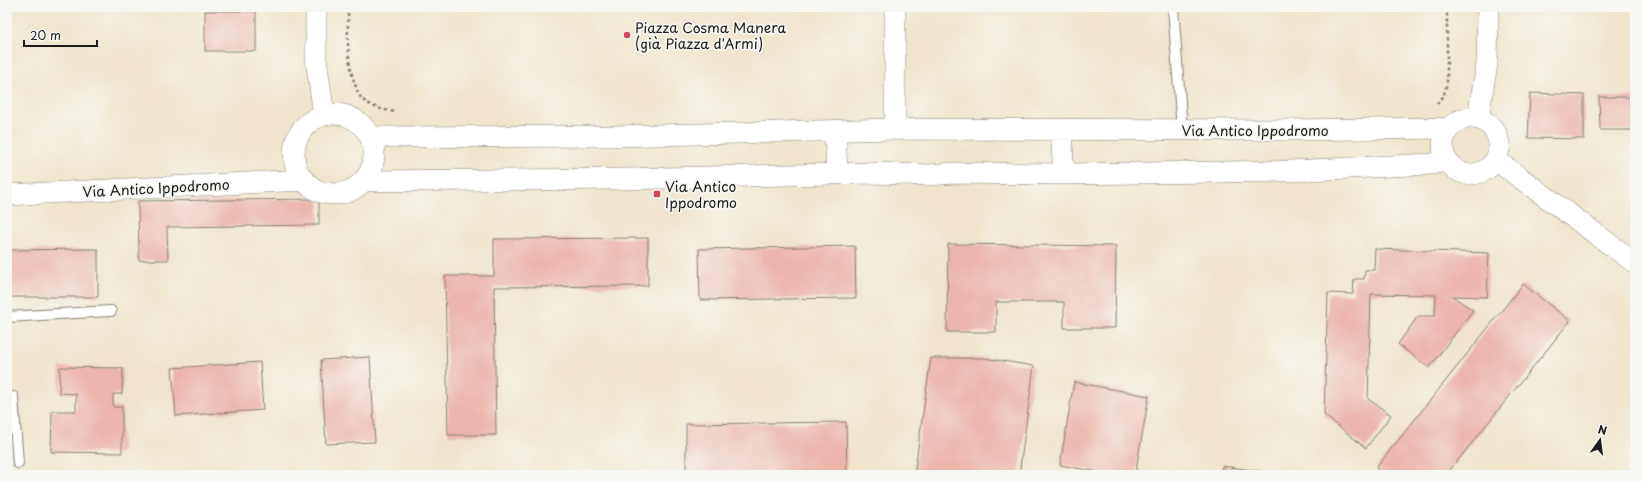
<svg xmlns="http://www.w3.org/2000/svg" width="1642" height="482" font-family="'Playpen Sans',sans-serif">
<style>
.building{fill:#ecb5ab}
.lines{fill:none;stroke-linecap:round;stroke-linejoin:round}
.service-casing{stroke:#868074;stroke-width:12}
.minor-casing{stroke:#868074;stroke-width:22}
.path{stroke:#868074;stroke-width:2.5;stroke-dasharray:3 3;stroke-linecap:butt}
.service{stroke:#fff;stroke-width:10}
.minor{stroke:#fff;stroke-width:21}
.poi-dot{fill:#d1495b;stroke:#f6f6f2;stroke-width:1.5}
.labels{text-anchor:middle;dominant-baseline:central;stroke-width:3.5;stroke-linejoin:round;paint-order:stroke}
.poi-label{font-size:14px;fill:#1c1c1c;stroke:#f6f6f2;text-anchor:start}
.street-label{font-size:14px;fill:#1c1c1c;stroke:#f6f6f2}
</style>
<rect width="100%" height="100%" fill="#f6f6f2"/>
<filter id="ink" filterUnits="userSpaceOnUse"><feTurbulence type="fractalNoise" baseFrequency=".025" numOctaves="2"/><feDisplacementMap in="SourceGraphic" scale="8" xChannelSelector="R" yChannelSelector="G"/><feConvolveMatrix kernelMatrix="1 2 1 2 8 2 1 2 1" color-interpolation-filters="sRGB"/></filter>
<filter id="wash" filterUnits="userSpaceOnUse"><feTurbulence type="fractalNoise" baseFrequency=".012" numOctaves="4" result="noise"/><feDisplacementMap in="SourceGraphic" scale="16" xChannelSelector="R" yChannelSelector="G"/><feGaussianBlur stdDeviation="0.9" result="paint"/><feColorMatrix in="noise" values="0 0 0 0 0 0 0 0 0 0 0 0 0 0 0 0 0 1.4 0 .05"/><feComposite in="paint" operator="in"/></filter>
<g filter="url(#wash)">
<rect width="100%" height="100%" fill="#f0e5cc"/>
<g id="blocks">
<!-- building -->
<path class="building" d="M205,11H256V51H205Z
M1530,93L1584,95V139L1528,138Z
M1599,97H1635V130H1600Z
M319,199V225L167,227L168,260H139L138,201Z
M648,238V286L494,287L496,435H448L445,276H494V239Z
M948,244L1116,246L1115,328H1064V302H996V332H947Z
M855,246L856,298L700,300L699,249Z
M98,249V297H7V250Z
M1375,249L1489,253L1487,297L1452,296L1473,310L1429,368L1398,344L1418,316H1435L1436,295L1371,294L1368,399L1391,415L1366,448L1324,415L1328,293L1353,294L1354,279H1364L1365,270H1374Z
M1523,284L1570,321L1446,475H1385L1376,468Z
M370,357L375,442L326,444L321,360Z
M931,358H984L1034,366L1019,475H914Z
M260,362L263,410L176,416L172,368Z
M60,367L123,368L122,394H113V407H122V453L51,452L52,411H76V394L59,393Z
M1074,382L1149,396L1135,475H1115L1060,465Z
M846,422L847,475H686V424Z
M1222,466L1282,474V475H1221Z"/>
</g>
</g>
<g filter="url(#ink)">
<use href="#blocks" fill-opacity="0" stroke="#868074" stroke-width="1"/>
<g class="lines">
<defs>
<path id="service" d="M1173,7L1182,130
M7,317L111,311
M7,397H13L18,463"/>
<path id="minor" d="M316,7V59L324,115
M895,7V129
M294 154a40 40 0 1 1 80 0a40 40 0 1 1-80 0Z
M1443 146a28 28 0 1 1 56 0a28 28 0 1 1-56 0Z
M1479,119L1480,105L1487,64L1488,7
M1061,130L1064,174
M835,131L837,173
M371,137L615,136L895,129L1286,130L1449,128
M1496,160L1635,263
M364,181L624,179L873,173L930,175L953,173L1064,174L1289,171L1432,164L1446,161
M7,195L304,180"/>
</defs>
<!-- service casing -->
<use href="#service" class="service-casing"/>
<!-- minor casing -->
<use href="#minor" class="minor-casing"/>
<!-- path -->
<path class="path" d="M348,7C348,34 346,61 356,87C357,91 359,95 361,98C370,107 383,110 395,112
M1437,104L1444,94L1447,83V7"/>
<!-- service -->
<use href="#service" class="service"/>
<!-- minor -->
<use href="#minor" class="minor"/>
</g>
</g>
<!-- markers -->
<g class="poi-dot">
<circle cx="627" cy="35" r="4"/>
<rect x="653" y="190" width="8" height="8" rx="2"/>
</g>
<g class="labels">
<!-- poi labels -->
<g class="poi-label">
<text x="635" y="27">Piazza Cosma Manera<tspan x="635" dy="16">(già Piazza d'Armi)</tspan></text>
<text x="665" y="186">Via Antico<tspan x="665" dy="16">Ippodromo</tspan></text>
</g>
<!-- street labels -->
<g class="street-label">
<text x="1255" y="130">Via Antico Ippodromo</text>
<text transform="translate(156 188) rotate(-3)">Via Antico Ippodromo</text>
</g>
</g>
<!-- margin -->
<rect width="1642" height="482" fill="none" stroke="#f6f6f2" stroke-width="24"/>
<!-- north arrow -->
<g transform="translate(1600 440) rotate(14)" stroke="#f6f6f2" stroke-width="3" paint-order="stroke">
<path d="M0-3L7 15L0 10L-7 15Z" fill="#1c1c1c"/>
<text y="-6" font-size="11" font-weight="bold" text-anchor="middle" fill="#1c1c1c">N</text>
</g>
<!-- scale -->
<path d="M24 40v6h73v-6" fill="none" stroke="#1c1c1c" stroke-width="2"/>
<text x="30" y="40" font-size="12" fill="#1c1c1c" stroke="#f6f6f2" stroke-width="3" paint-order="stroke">20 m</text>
</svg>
